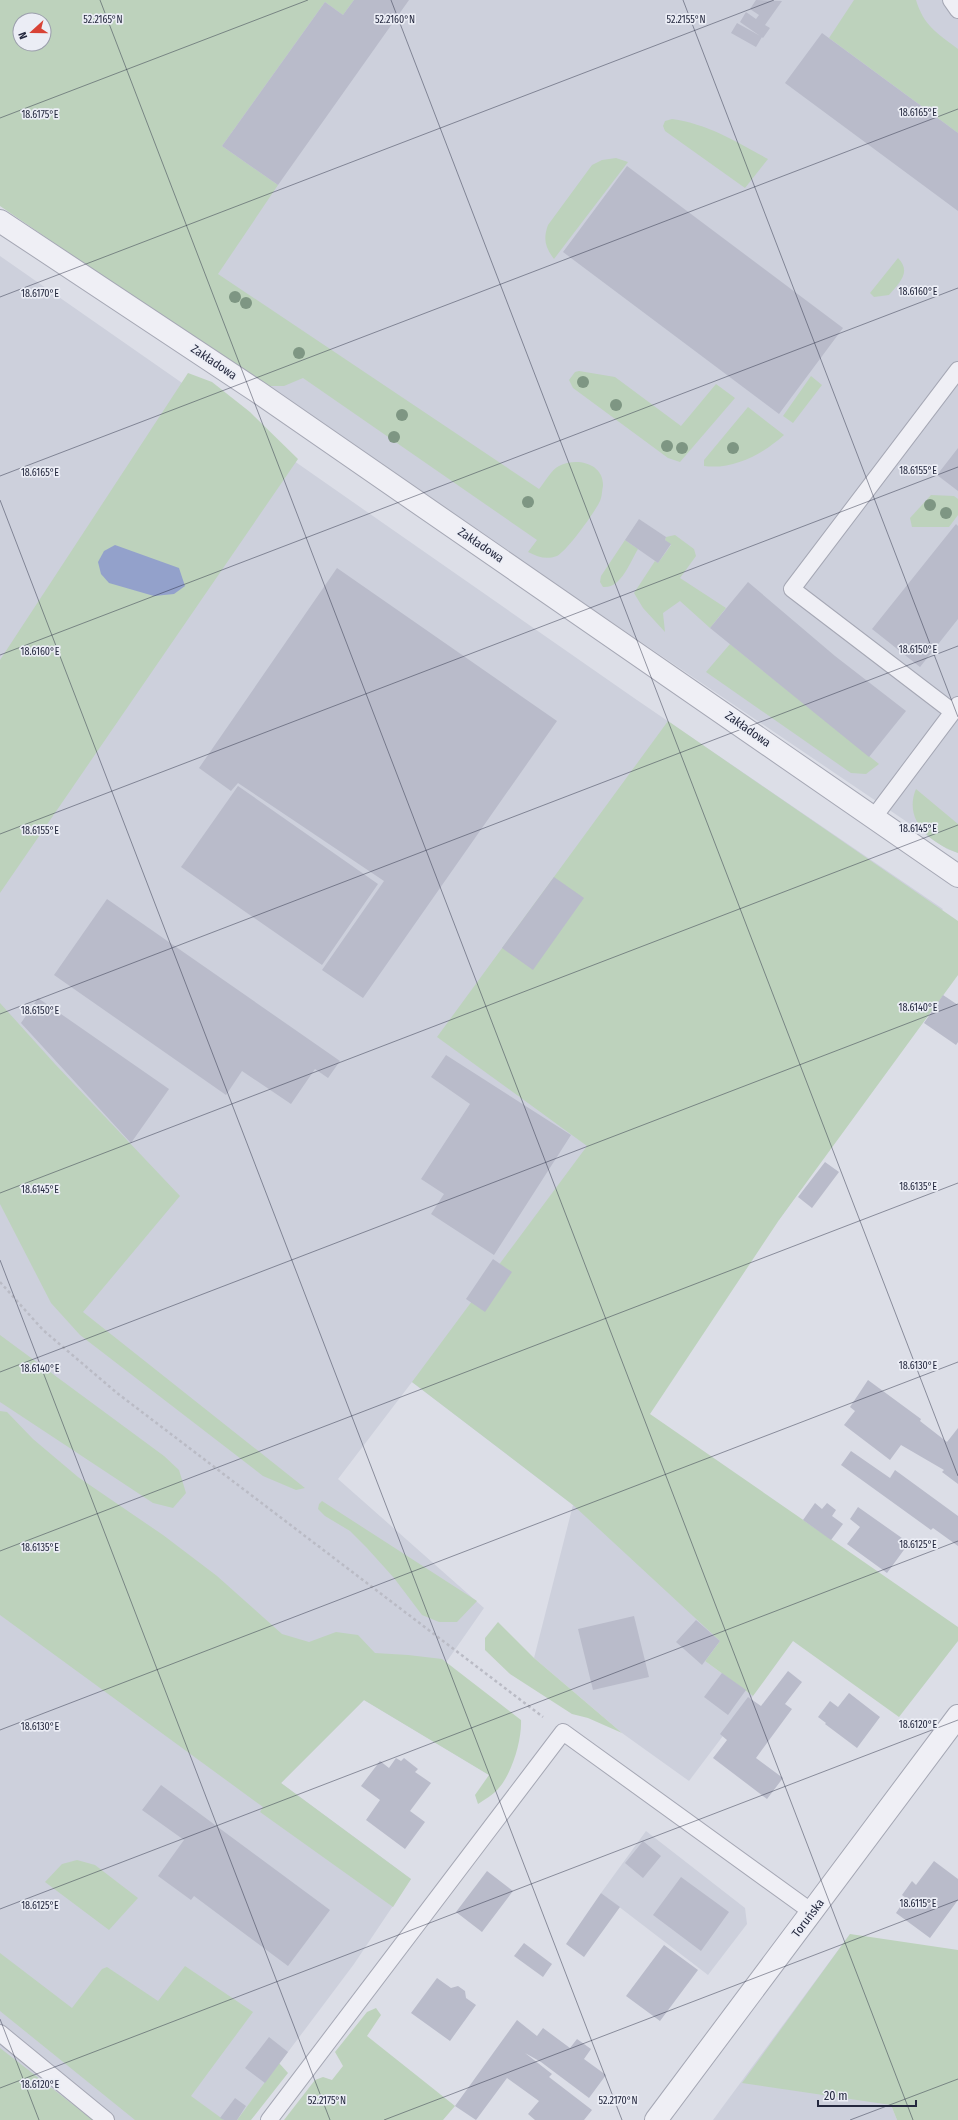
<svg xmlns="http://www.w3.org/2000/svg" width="958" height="2120" font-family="'Fira Sans Condensed',sans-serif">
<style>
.built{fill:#cdd0dc}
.green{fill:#bdd2bc;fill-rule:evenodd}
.water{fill:#93a1cb}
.building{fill:#b9bbca}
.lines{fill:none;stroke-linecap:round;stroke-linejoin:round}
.service-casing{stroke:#a5a7b4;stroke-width:18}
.minor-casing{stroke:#a5a7b4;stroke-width:24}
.tertiary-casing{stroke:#a5a7b4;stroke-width:24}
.path{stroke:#babbc5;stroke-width:2.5;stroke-dasharray:3 3;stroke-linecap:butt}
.service{stroke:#efeff5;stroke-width:16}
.minor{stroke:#efeff5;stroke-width:22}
.tertiary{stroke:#efeff5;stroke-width:22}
.tree{fill:#7e9683}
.ticks{fill:none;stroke:#24283e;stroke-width:1;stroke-opacity:0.45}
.labels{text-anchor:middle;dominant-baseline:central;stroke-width:3.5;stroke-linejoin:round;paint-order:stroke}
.street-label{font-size:12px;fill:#24283e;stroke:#ebedf5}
.ticks-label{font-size:10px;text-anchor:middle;fill:#24283e;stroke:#ebedf5;stroke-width:3.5;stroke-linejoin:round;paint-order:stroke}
</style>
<rect width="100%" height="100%" fill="#dcdee7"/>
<!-- built -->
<path class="built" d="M290,0H958V853L947,849L106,280Z
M0,256L634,698L943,909L785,1109L831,1147L779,1220L726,1184L598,1374L720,1641L705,1661L753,1696L689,1781L622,1733L534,1658L573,1505L412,1382L338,1479L484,1608L422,1697L489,1775L364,1700L281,1783L411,1879L354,1964L237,2120H0Z
M646,1831L745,1908L747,1924L708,1975L601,1893Z
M850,1934L891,2105L897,2120H713Z"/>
<!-- green -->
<path class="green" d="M0,0H354L343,15L325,2L222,146L278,185L218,274L539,489C545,482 551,470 559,466C576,457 604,463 603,486C602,490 602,497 600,501C595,512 567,551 557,556C546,560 538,557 528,552L537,540L303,378L284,386H264L0,206ZM20,20H44V44H20Z
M854,0H916C924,26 937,33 958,49V133L829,38Z
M672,119C708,124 737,142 768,159L745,188L665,131L663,126L665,121Z
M616,158L628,162L554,259C545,247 543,239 548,225L592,165L602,160Z
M898,258C912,272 899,283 889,295L874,297L870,293Z
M579,371L615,377L681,426L716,384L735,398L680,462L668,458L573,388L569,380L575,372Z
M188,373L212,382L250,412L298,459L0,893V660Z
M811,376L822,385L793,423L783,416Z
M748,407L784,435C763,454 733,470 704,466V460Z
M931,495L954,496L958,499V515L949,527H912L910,518Z
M675,535L694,549L696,556L680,578L726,608L710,628L680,601L663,613L665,632L643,608L634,593L655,561L658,563L671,545L665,540L666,537Z
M625,540L638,549C630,562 621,589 603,587L600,582L601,576Z
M730,644L879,764L866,774L851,773L706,672Z
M668,721L958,921V975L779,1220L650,1414L958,1627V1641L899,1717L793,1641L753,1696L705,1661L720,1641L573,1505L412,1382L587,1146L437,1037Z
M916,789L958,824V853C930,843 903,820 916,789Z
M0,1003L55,1064L180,1196L83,1312L305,1488L296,1490L263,1476L80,1335L51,1303L0,1204Z
M0,1335L164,1456L179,1470L186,1493L173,1508L153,1503L0,1402Z
M0,1411L7,1412L33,1439L78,1477L163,1535L217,1576L282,1634L309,1642L336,1632L358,1635L375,1653L408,1655L442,1659L521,1720C522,1740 512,1774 498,1789C493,1795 484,1800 478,1804L475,1795L489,1775L364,1700L281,1783L411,1879L393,1907L260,1812L263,1807L0,1615Z
M322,1501L477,1601L457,1622H439L422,1615L394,1578L367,1548L350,1531L325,1516L318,1509L319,1504Z
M498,1622L534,1658L622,1733L588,1718L572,1714L510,1674L485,1650V1638Z
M77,1860L95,1865L138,1898L109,1930L45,1882L62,1864Z
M850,1934L958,1950V2120H897L891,2105L742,2083Z
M0,1953L72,2008L102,1969L107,1967L158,2001L185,1966L253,2012L191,2096L224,2120H135L0,2011Z
M376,2008L381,2015L367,2036L455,2106L443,2120H284L315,2080L323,2077L332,2080L343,2066L335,2052L367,2012Z
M0,2048L93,2120H0Z
M279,2063L288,2073L251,2120H237Z"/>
<!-- water -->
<path class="water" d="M115,545L179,568L185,586L174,594L154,596L109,583L101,574L98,562L104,551Z"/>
<!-- building -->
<path class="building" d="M354,0H409L278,185L222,146L325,2L343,15Z
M756,0L782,1L765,25L770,28L763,38L740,22L746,12L756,19L759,15L750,9Z
M737,23L762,37L756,47L731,33Z
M822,33L958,133V211L785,83Z
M627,166L843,328L779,414L563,252Z
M958,448V491L937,475Z
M639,519L666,537L665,540L671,544L658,563L625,540Z
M956,524L958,526V619L920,667L872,629Z
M337,568L557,721L363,998L322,970L384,881L238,783L231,791L199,768Z
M748,582L835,656L906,711L869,757L710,628Z
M238,786L378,884L322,965L181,867Z
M554,877L584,898L533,970L502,948Z
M107,899L340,1061L328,1078L315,1069L291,1104L242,1071L226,1095L54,975Z
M943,995L958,1005V1042L956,1045L924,1023Z
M38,998L169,1089L131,1143L21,1023Z
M446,1055L571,1135L494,1255L431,1214L444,1194L421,1179L470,1104L431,1077Z
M825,1162L839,1172L812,1208L798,1197Z
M493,1259L512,1272L485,1312L466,1299Z
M868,1380L921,1419L920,1421L947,1442L958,1428V1484L942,1472L944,1470L901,1445L890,1460L844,1425L855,1411L850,1407Z
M851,1451L890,1478L895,1470L958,1516V1546L933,1528L931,1530L841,1465Z
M815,1503L822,1509L827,1503L836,1510L832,1516L843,1524L831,1540L803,1520Z
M858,1507L909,1543L887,1573L847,1544L860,1527L850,1519Z
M634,1616L649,1677L593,1690L578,1629Z
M696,1620L720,1641L702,1665L676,1642Z
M788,1671L802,1682L785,1704L792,1709L756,1758L783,1778L767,1799L713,1758L727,1740L720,1734L748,1697L761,1706Z
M722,1673L746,1690L728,1715L704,1697Z
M849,1693L880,1717L857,1748L825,1724L826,1723L818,1717L830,1701L838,1707Z
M396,1758L401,1761L404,1758L418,1769L415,1772L431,1783L410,1811L425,1822L405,1849L366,1820L380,1800L361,1786L380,1761L389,1768Z
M161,1785L330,1910L288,1966L194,1896L191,1900L158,1876L184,1840L142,1810Z
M643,1841L661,1856L643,1878L625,1863Z
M934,1861L958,1879V1900L930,1938L896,1913L906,1898L902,1895L912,1881L916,1885Z
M487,1871L513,1891L482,1932L456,1912Z
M681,1877L729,1912L701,1951L653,1915Z
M601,1893L620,1907L584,1957L566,1944Z
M524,1943L552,1964L543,1977L514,1956Z
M664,1945L698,1970L660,2021L626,1996Z
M437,1978L451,1988L458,1986L465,1991L466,1998L476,2005L450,2041L411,2013Z
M517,2020L537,2036L543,2028L570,2048L577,2039L591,2049L584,2059L606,2075L589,2098L541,2062L525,2053L552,2074L549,2077L592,2110L584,2120H535L528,2114L539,2101L507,2078L476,2120L455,2106Z
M269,2037L288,2052L265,2083L245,2068Z
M235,2098L246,2106L237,2120H224L220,2118Z"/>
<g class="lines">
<defs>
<path id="service" d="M951,0L958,10
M953,712L792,589L958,370
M874,817L958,705
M0,2033L106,2120
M269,2120L563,1732L812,1912"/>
<path id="minor" d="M0,221L258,392L958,876"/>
<path id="tertiary" d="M656,2120L958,1716"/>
</defs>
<!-- service casing -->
<use href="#service" class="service-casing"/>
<!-- minor casing -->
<use href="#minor" class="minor-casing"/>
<!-- tertiary casing -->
<use href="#tertiary" class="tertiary-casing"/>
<!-- path -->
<path class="path" d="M0,1282L43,1330L117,1393L543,1717"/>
<!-- service -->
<use href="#service" class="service"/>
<!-- minor -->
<use href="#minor" class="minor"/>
<!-- tertiary -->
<use href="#tertiary" class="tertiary"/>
</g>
<!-- trees -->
<g class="tree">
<circle cx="235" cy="297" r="6"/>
<circle cx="246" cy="303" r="6"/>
<circle cx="299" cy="353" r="6"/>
<circle cx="583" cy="382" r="6"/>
<circle cx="616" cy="405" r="6"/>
<circle cx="402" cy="415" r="6"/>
<circle cx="394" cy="437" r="6"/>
<circle cx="667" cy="446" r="6"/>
<circle cx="682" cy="448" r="6"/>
<circle cx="733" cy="448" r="6"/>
<circle cx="528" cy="502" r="6"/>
<circle cx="930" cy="505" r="6"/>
<circle cx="946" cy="513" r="6"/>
</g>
<!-- ticks -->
<path class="ticks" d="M100,0L913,2120M391,0L958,1476M683,0L958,717M0,118L308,0M0,297L774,0M0,476L958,109M0,500L622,2120M0,655L958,288M0,834L958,467M0,1014L958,646M0,1193L958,825M0,1260L330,2120M0,1372L958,1004M0,1551L958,1183M0,1730L958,1362M0,1909L958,1541M0,2019L39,2120M0,2088L958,1720M384,2120L958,1900M850,2120L958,2079"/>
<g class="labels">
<!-- street labels -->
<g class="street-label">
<text transform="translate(214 362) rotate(34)">Zakładowa</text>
<text transform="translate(481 545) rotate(34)">Zakładowa</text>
<text transform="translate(748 729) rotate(35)">Zakładowa</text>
<text transform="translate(808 1918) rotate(-53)">Toruńska</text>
</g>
</g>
<g class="ticks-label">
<text x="395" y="23">52.2160°N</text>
<text x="686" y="23">52.2155°N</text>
<text x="103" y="23">52.2165°N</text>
<text x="918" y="116">18.6165°E</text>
<text x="40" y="118">18.6175°E</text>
<text x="918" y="295">18.6160°E</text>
<text x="40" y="297">18.6170°E</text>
<text x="918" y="474">18.6155°E</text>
<text x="40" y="476">18.6165°E</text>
<text x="918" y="653">18.6150°E</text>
<text x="40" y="655">18.6160°E</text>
<text x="918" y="832">18.6145°E</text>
<text x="40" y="834">18.6155°E</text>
<text x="918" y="1011">18.6140°E</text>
<text x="40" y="1014">18.6150°E</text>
<text x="918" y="1190">18.6135°E</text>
<text x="40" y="1193">18.6145°E</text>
<text x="918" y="1369">18.6130°E</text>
<text x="40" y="1372">18.6140°E</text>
<text x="918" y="1548">18.6125°E</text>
<text x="40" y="1551">18.6135°E</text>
<text x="918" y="1728">18.6120°E</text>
<text x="40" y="1730">18.6130°E</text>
<text x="918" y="1907">18.6115°E</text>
<text x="40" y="1909">18.6125°E</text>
<text x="40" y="2088">18.6120°E</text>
<text x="327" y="2104">52.2175°N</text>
<text x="618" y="2104">52.2170°N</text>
</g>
<!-- north arrow -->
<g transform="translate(32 32) rotate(249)"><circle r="19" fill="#ebedf5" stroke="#9b9eac"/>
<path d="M0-3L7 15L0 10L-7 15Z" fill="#d84235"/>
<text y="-6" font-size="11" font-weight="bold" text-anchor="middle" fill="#24283e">N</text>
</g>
<!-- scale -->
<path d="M818 2100v6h98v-6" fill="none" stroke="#24283e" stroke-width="2"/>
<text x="824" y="2100" font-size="12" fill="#24283e" stroke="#ebedf5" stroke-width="3" paint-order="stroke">20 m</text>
</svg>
